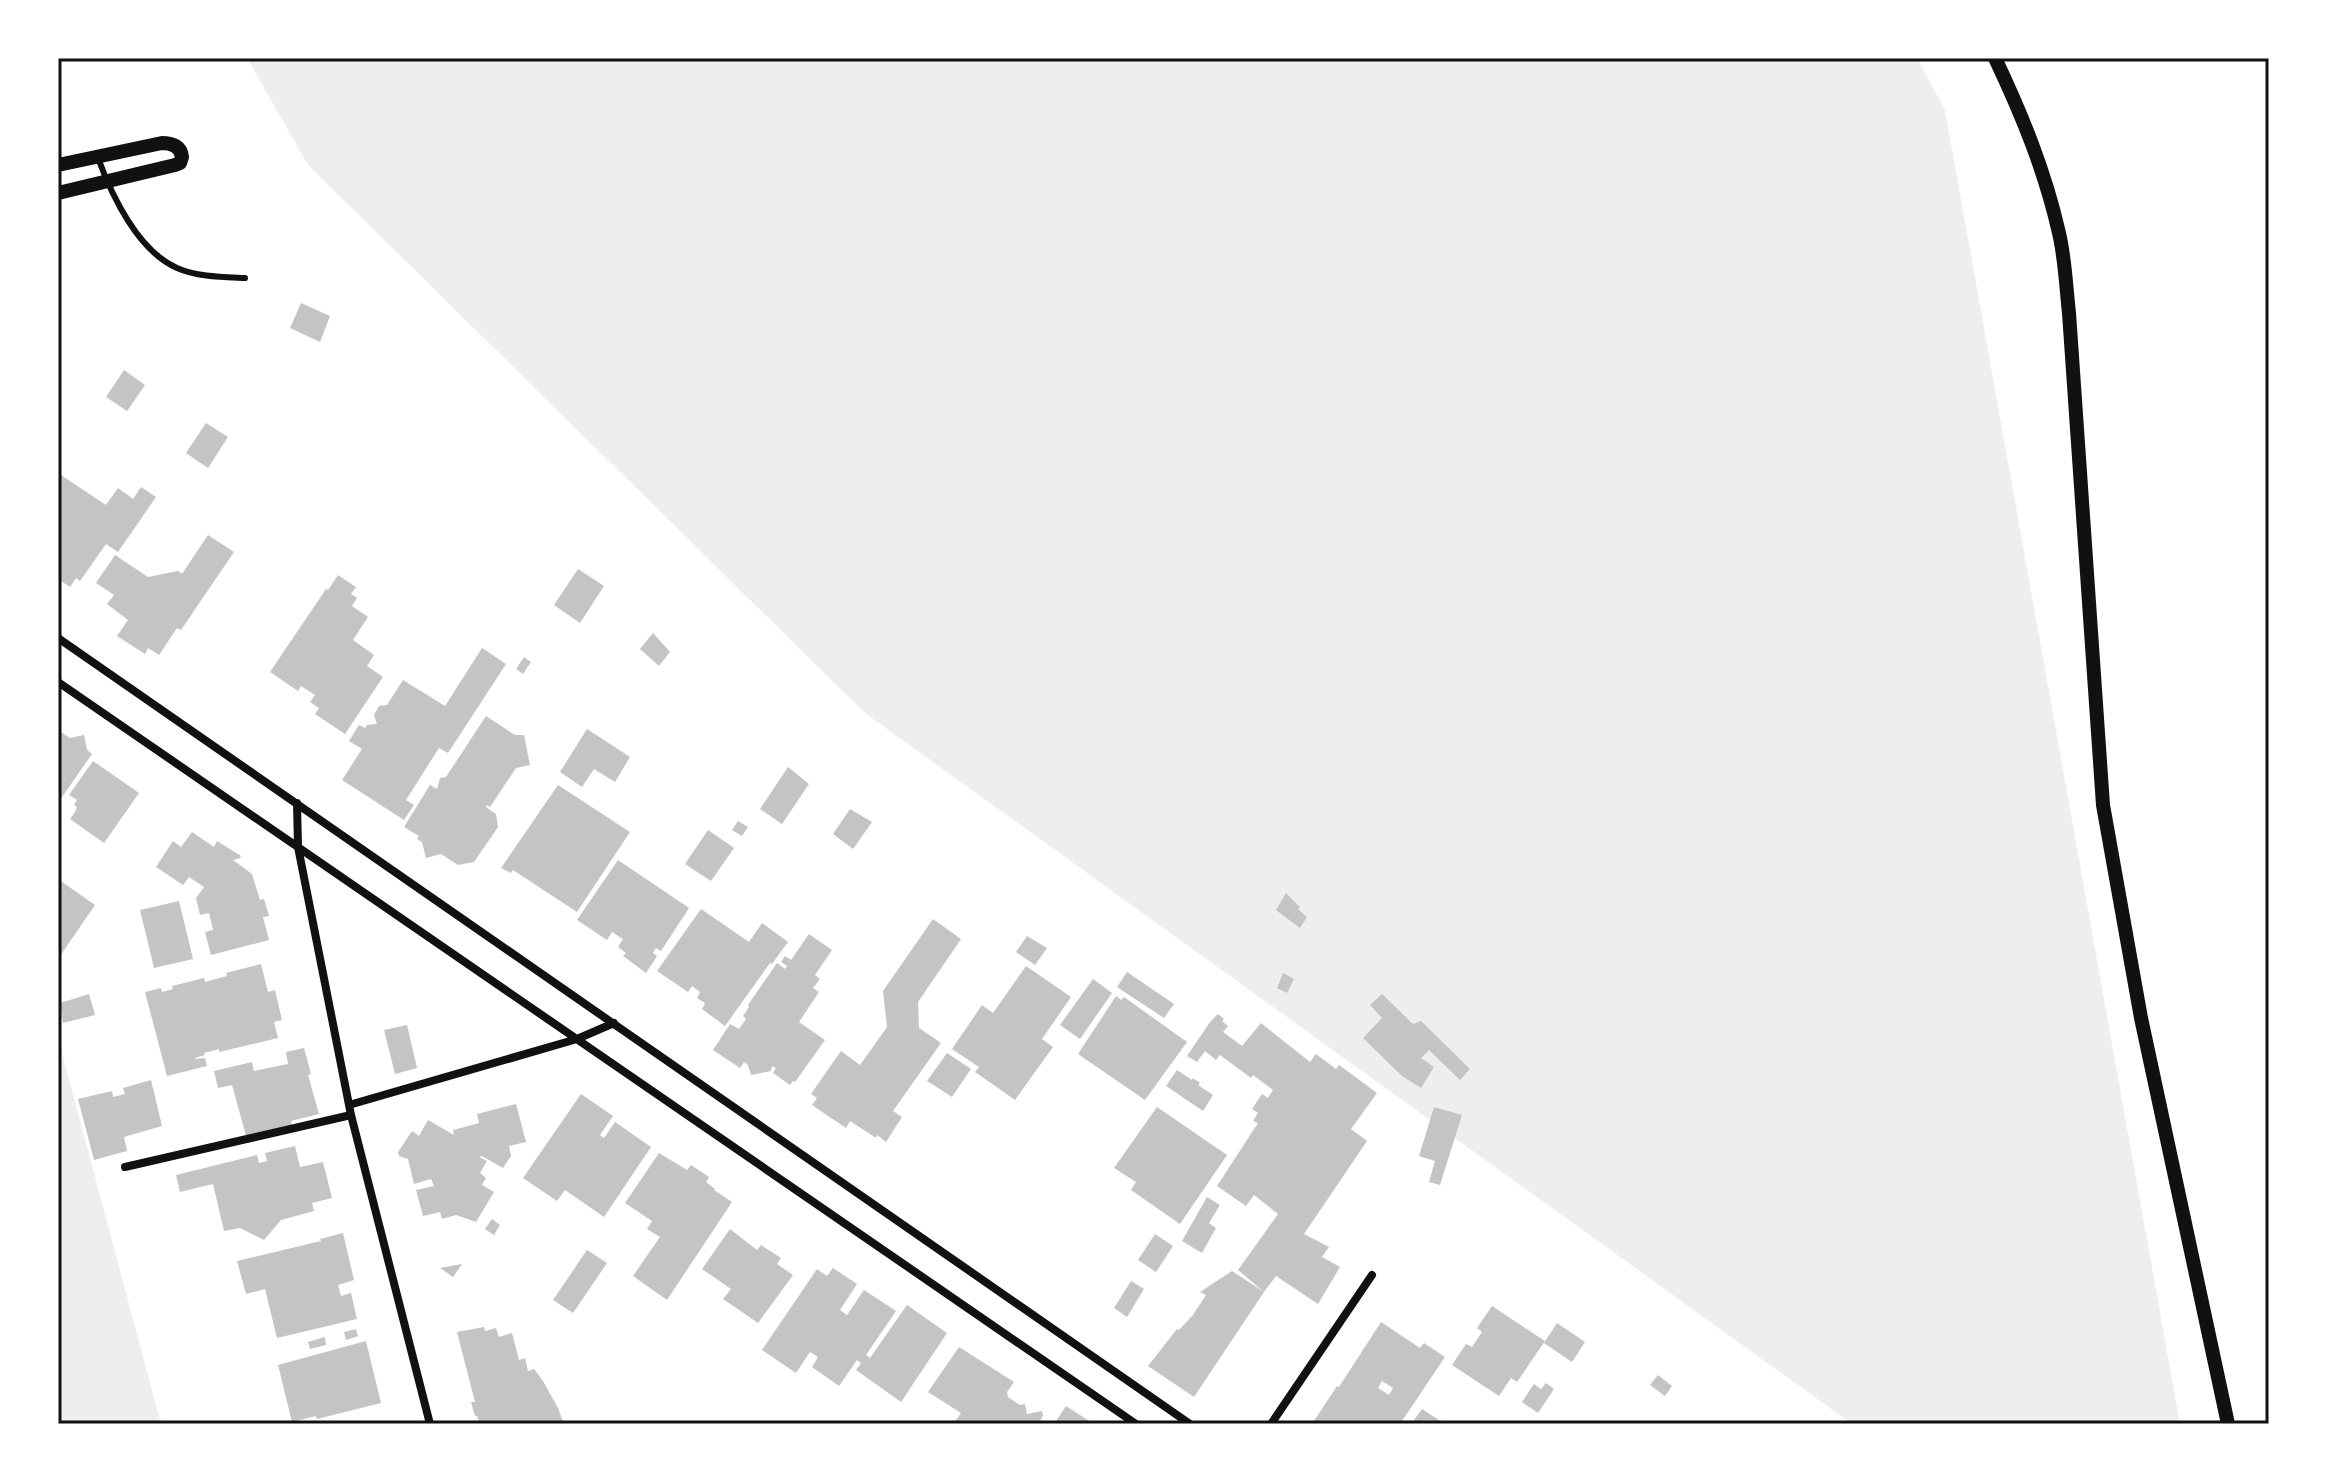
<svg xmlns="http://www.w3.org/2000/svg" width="2327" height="1482" font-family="'DejaVu Sans',sans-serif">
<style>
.green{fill:#eee}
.building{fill:#c4c4c4;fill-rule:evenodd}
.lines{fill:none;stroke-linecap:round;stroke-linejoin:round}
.service{stroke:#111;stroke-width:6}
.minor{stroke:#111;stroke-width:8}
.tertiary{stroke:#111;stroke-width:14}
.neatline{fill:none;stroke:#111;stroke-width:3}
</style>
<rect width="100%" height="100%" fill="#fff"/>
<!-- green -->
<path class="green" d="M247,58H1917L1945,110L2180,1424H1852L865,713L308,165Z
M58,1038L161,1424H58Z"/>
<!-- building -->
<path class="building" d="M301,303L330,316L320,342L290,328Z
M124,370L145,385L127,411L106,397Z
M206,423L228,437L208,468L186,453Z
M58,473L106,505L118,488L133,499L141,487L156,497L118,552L106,544L80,581L76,578L70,587L58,579Z
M208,535L234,552L181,630L177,628L159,655L148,648L145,654L117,636L128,620L107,604L114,595L96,583L115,555L148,577L178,571L182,574Z
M578,569L604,586L580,623L554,605Z
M338,575L356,587L351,594L357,598L352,606L368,617L353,640L374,655L367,666L383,677L345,734L315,714L319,708L310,702L315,695L301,686L298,691L270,672L326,589L328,590Z
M653,633L670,652L659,666L640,649Z
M482,648L506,664L448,753L439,748L406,800L414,805L404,820L342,780L362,749L349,741L359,725L365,728L367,725L377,724L374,715L379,706L387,705L403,680L445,706Z
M524,657L531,662L523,674L516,669Z
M486,716L515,735H524L530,765L516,768L490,807L487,805L486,807L496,814L498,827L474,862L458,865L441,854L426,858L422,842L417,839L419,836L404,827L430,785L437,789L440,778L446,777Z
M587,729L630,757L615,782L594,769L582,787L560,772Z
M58,730L70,738L84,735L87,750L92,754L60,800L58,798Z
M93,761L139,793L104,843L70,819L75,812L77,807L74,805L77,800L69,795Z
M788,767L809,784L782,824L760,809Z
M558,785L630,832L577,912L513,870L511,873L501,868Z
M850,809L872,822L853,849L833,834Z
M738,821L748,827L742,836L732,830Z
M708,830L734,848L711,881L685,864Z
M192,832L214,847L217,841L241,856L240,858L233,860L252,874L260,900L264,899L269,916L263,917L269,940L211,955L205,932L213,930L209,913L200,915L196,898L204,887L189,877L183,885L156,867L173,841L181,847Z
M618,860L689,908L661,951L656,948L653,953L657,956L646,973L623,956L626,953L618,947L623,939L612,932L607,940L577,920Z
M58,879L95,905L58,959Z
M1286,893L1300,907L1298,909L1307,917L1300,928L1276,910Z
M179,901L193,959L154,968L140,910Z
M701,909L749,942L762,923L788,942L772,964L770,963L725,1026L702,1009L705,1003L697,998L700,992L692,986L688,992L657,971Z
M933,919L961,939L918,1002L919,1028L941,1043L893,1111L902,1117L886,1142L877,1135L876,1138L850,1121L846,1128L812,1105L817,1098L811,1094L841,1051L860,1065L887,1027L883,991Z
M809,934L832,950L815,975L820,979L813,988L819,992L799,1022L825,1040L795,1082L793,1081L790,1085L773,1073L776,1068L772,1066L771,1071L751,1075L748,1065L744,1062L740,1068L713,1050L730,1024L739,1029L746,1019L743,1016L749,1007L748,1005L777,963L785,969L787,966L781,962L785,956L791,960Z
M1027,936L1047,948L1035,965L1016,952Z
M261,964L268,992L275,990L282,1020L274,1022L278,1038L219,1052V1049L204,1053L205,1055L195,1058L196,1059L205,1058L207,1066L167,1076L145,992L161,988L162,992L173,989L172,986L204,978L205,982L227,976L226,973Z
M1026,966L1071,997L1042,1039L1053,1047L1015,1100L975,1072L979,1067L952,1049L982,1005L993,1013Z
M1127,972L1174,1004L1164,1018L1117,987Z
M1283,973L1294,979L1287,993L1277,988Z
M1093,979L1112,993L1080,1039L1060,1025Z
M89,994L95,1015L63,1023L60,1003Z
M1382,994L1413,1024L1421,1021L1470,1069L1460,1080L1429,1050L1421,1058L1434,1067L1421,1088L1402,1076L1363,1038L1382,1018L1370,1005Z
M1116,996L1121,1000L1124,997L1187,1042L1145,1100L1078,1054Z
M1218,1014L1224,1019L1222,1021L1228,1026L1223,1032L1242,1046L1261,1023L1310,1062L1316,1054L1336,1069L1339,1065L1377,1093L1351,1129L1367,1141L1304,1234L1329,1247L1322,1257L1340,1267L1318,1304L1276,1276L1264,1292L1238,1270L1278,1214L1254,1195L1246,1206L1217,1186L1258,1123L1253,1121L1258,1113L1252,1109L1262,1094L1268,1098L1273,1090L1253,1075L1251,1078L1220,1055L1216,1060L1205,1051L1197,1062L1187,1056L1210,1022Z
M407,1025L417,1068L395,1074L384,1030Z
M304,1048L311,1074L308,1075L319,1114L291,1121L293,1130L248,1143L232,1085L218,1088L214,1071L252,1062L254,1071L288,1064L286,1052Z
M947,1053L971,1069L952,1097L927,1081Z
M1177,1070L1192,1080L1193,1078L1200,1083L1198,1085L1213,1095L1203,1111L1166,1086Z
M151,1080L162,1126L124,1137L127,1151L94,1160L78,1099L112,1091L113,1097L125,1094L123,1088Z
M581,1094L613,1116L600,1135L604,1138L615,1122L651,1147L604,1217L565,1190L557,1201L523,1178Z
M516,1104L526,1142L509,1146L511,1156L503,1168L482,1156L479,1157L487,1161L480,1173L486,1178L482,1185L494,1192L476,1222L456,1215L442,1219L440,1212L423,1216L416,1190L434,1186L431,1179L414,1184L408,1159L399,1156L398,1152L412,1131L419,1136L428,1120L454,1135L453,1130L479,1123L477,1114Z
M1157,1107L1227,1155L1180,1224L1131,1190L1136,1182L1114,1168Z
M1434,1107L1462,1115L1440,1185L1429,1182L1435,1161L1419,1156Z
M295,1146L300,1167L323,1162L332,1198L312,1203L314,1211L281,1220L264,1240L240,1228L224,1231L213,1184L180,1192L176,1175L257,1155L259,1163L267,1161L265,1153Z
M659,1153L687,1170L691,1165L709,1177L706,1182L715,1189L714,1190L732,1202L667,1300L633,1276L660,1237L647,1229L652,1221L625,1203Z
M1207,1197L1220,1205L1209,1223L1216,1228L1202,1253L1182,1241Z
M492,1219L500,1225L494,1235L485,1229Z
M730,1229L757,1250L761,1245L781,1258L777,1264L793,1275L758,1323L723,1299L731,1289L702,1269Z
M343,1233L354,1280L338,1285L341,1296L351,1293L357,1319L277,1338L265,1289L246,1294L237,1261L321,1241L320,1239Z
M1155,1234L1173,1246L1156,1272L1138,1260Z
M587,1250L607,1263L573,1313L553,1300Z
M462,1264L453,1277L440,1268Z
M833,1268L857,1284L840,1310L847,1315L864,1290L896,1311L866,1355L870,1358L907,1305L947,1333L901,1402L856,1370L861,1363L857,1360L839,1386L812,1367L818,1357L810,1352L796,1373L762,1350L817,1269L827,1276Z
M1232,1271L1264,1292L1194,1397L1148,1366L1177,1329L1179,1330L1193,1315L1206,1295L1200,1292Z
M1131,1281L1144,1289L1127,1317L1114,1308Z
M1492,1306L1545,1341L1517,1382L1511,1378L1499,1396L1452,1365L1466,1344L1472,1347L1482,1332L1477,1328Z
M1381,1322L1420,1348L1424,1343L1445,1357L1400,1424H1312L1337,1386L1339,1387ZM1382,1381L1393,1388L1389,1395L1378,1388Z
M1557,1323L1585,1342L1572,1362L1544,1343Z
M484,1327L485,1331L496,1328L499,1337L512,1333L519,1360L525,1358L528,1371L534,1369L543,1381L558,1408L564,1424H480L477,1416H475L471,1402H475L457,1332Z
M356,1329L358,1336L346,1340L344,1332Z
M325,1337L326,1345L310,1349L308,1342Z
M366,1341L381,1403L317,1419L316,1416L292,1422L278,1365Z
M959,1347L1014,1382L1007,1392L1008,1397L1020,1405L1025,1404L1027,1414L1042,1411L1043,1416L1038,1424H946L956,1420L961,1413L928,1392Z
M1658,1375L1672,1386L1665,1396L1650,1385Z
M1546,1383L1554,1389L1538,1413L1522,1402L1534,1384L1541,1389Z
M1066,1406L1094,1424H1054Z
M1422,1409L1445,1424H1411Z"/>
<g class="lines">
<!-- service -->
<path class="service" d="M98,158C112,196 138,251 177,268C197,277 223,277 245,278"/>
<!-- minor -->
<path class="minor" d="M58,638L1190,1424
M58,682L1136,1424
M297,803L298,847L351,1115L430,1424
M349,1105L577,1039L614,1023
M125,1167L351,1115
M1271,1424L1372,1275"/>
<!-- tertiary -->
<path class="tertiary" d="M1995,58C2022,115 2045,171 2059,233C2065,258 2066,286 2069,313L2103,805L2141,1018L2228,1424
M58,165L162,143C172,143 181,146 182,157L180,163L175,165L58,193"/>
</g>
<!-- border -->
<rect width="2327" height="1482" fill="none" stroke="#ffffff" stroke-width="120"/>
<rect x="60" y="60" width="2207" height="1362" class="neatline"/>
</svg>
